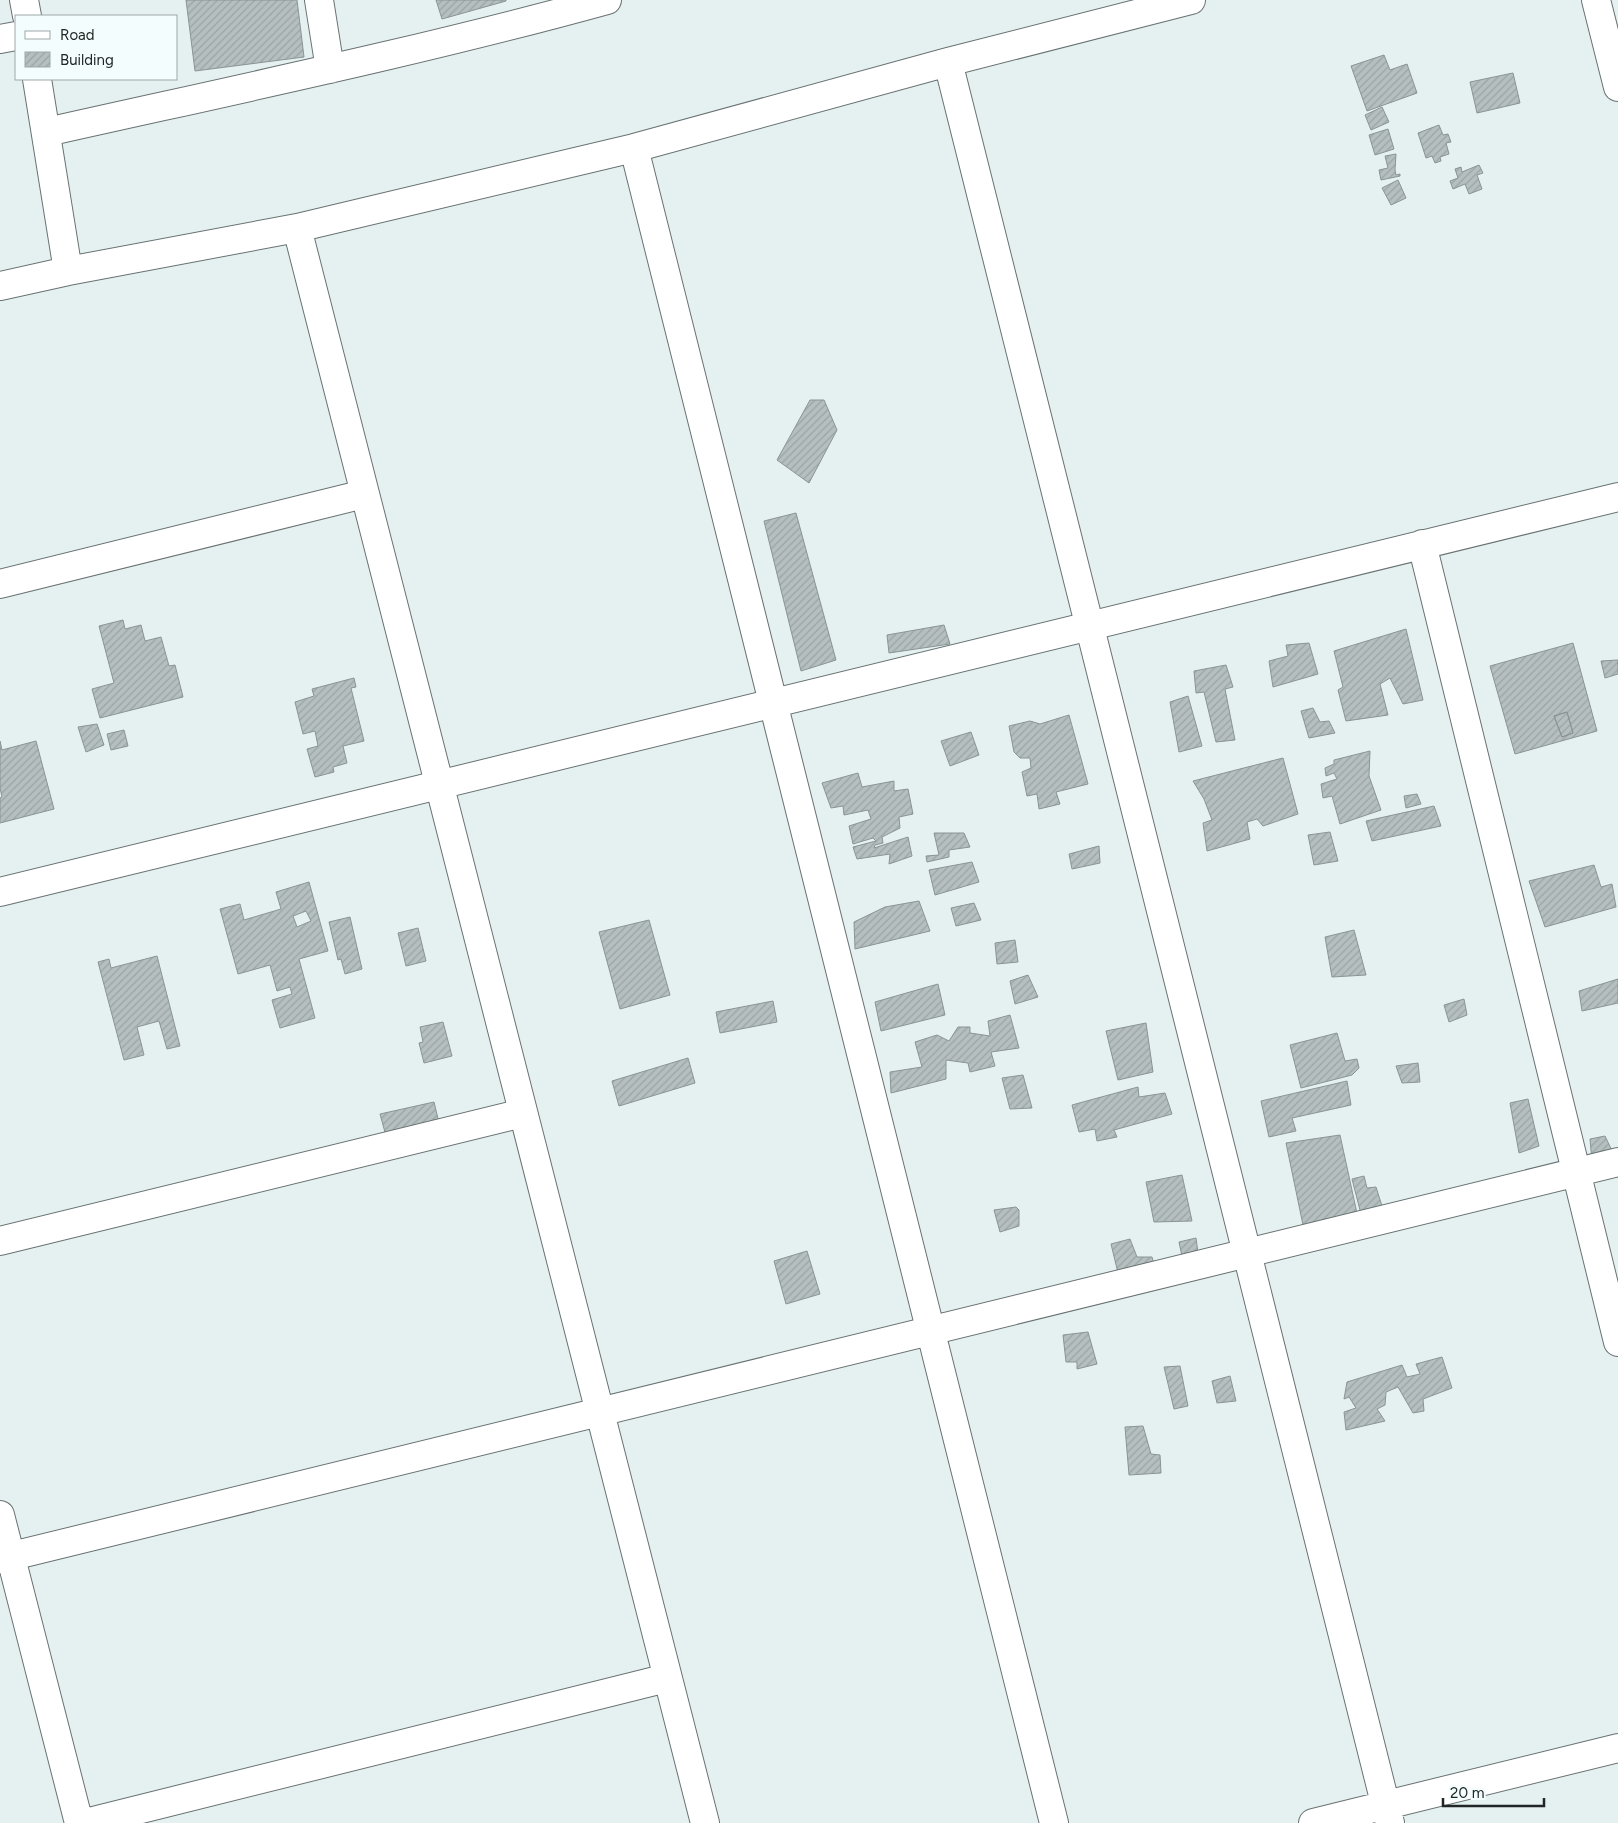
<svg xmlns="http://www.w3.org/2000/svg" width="1618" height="1823" font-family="Figtree,sans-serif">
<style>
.building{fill:url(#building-hatch);stroke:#8a9494;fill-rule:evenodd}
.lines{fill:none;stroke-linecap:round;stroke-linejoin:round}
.minor-casing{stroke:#697272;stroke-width:30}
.minor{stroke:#fff;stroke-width:28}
</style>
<defs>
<pattern id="building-hatch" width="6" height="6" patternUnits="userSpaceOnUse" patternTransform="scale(1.25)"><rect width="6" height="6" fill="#b5bfc0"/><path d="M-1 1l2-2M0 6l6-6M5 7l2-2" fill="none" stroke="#9ba4a5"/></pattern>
</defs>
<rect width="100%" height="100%" fill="#e5f0f0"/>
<!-- building -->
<path class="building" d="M186,0H297L304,57L195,71Z
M436,0H506V1L442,19Z
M1384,55L1390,70L1407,64L1417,93L1367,111L1351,66Z
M1513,73L1520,103L1477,113L1470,82Z
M1382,107L1389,122L1371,130L1365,115Z
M1439,125L1443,135L1448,134L1451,142L1446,143L1449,154L1440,157L1441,161L1435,163L1432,156L1426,158L1418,133Z
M1388,129L1394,149L1375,155L1369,135Z
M1396,154L1395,170L1396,175L1400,174V176L1381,180L1379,170L1388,168L1385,156Z
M1479,165L1483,173L1477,175L1482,189L1469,194L1465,184L1453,189L1450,181L1458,178L1455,169L1461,167L1462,172Z
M1398,180L1406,198L1391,205L1382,188Z
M810,400H824L837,430L809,483L777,460Z
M796,513L836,660L801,671L764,521Z
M123,620L125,629L141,625L145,641L161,637L169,666L175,665L183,697L100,718L92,689L114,683L99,626Z
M944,625L950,644L889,653L887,635Z
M1406,629L1423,700L1403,704L1390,678L1380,684L1388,715L1346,721L1338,690L1343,687L1334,651Z
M1309,643L1318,674L1273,687L1269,661L1288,656L1286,645Z
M1573,643L1597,731L1515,754L1490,666ZM1567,712L1573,733L1562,737L1554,716Z
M1618,660V674L1605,678L1601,661Z
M1226,665L1233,687L1225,689L1235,740L1216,742L1204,692L1196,693L1194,671Z
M354,678L356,687L351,688L364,741L343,746L347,763L333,767L334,772L315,777L307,749L318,746L315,731L303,734L295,702L314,696L312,689Z
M1188,696L1202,746L1179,752L1170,702Z
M1313,708L1320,722L1329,721L1335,733L1309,738L1301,711Z
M1567,712L1573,733L1562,737L1554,716Z
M1069,715L1088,784L1056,792L1060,804L1039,809L1037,794L1027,796L1022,772L1031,768L1030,758H1020L1014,752L1009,726L1030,721L1040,724Z
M97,724L104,745L86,752L78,727Z
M124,730L128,746L111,750L107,734Z
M971,732L979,755L950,766L941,741Z
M0,741L2,750L36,741L54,809L0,823V798L2,797L0,788Z
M1370,751L1369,776L1381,810L1340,824L1332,796L1323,798L1321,784L1337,779L1334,773L1326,776L1325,768L1334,764V760Z
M1283,758L1298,814L1263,826L1257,819L1247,822L1250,839L1207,851L1203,823L1212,820L1204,799L1193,781Z
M858,773L862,787L894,781V791L908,789L913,814L899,817L900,828L882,837L883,843L875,845L874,848L908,837L912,856L889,864L890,854L857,859L853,847L876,841L873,838L853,844L849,826L871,819L868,810L844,815L843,806L831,808L822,783Z
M1417,794L1421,804L1406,808L1404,796Z
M1434,806L1441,826L1372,841L1366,821Z
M1330,832L1338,861L1314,865L1308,835Z
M934,833H964L970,847L949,850V857L927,862L926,856L939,855Z
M1099,846L1100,863L1072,869L1069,854Z
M972,862L979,882L935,895L929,870Z
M1594,865L1601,887L1612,884L1616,907L1545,927L1529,881Z
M309,882L328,951L299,959L315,1018L280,1028L272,1000L292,994L290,987L277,991L270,965L238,974L220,909L240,904L244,920L281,909L276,892Z
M919,901L930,931L855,949L854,922L885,907Z
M974,903L981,920L956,926L951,908Z
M306,911L311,921L297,927L293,916Z
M350,917L362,969L345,974L341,959L338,960L329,922Z
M649,920L670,995L620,1009L599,932Z
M418,928L426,961L406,966L398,933Z
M1354,930L1366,975L1332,977L1325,937Z
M1015,940L1018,962L997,964L995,943Z
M157,956L180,1046L167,1049L159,1021L137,1027L144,1055L124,1060L98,962L109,959L111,968Z
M1028,975L1038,997L1015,1004L1010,981Z
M1618,979V1003L1582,1011L1579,991Z
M938,984L945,1015L881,1031L875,1002Z
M1464,999L1467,1015L1449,1022L1444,1005Z
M773,1001L777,1022L720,1033L716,1012Z
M1010,1015L1019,1048L991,1052L995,1066L970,1072L968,1063L946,1060V1079L891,1093L890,1072L922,1067L915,1042L937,1035L949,1041L958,1027H970V1033L990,1036L988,1021Z
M443,1022L452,1056L424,1063L419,1043L423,1042L420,1027Z
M1146,1023L1153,1072L1118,1080L1106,1031Z
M1337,1033L1345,1061L1357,1059L1359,1068L1352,1075L1301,1088L1290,1045Z
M688,1058L695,1083L619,1106L612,1081Z
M1418,1063L1420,1082L1402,1083L1396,1066Z
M1023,1075L1032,1108L1010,1109L1002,1078Z
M1347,1081L1351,1105L1292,1118L1296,1131L1269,1137L1261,1101Z
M1138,1087L1139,1097L1165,1093L1172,1114L1114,1130L1117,1137L1097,1141L1095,1129L1079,1132L1072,1105Z
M1528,1099L1539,1146L1519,1153L1510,1103Z
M434,1102L439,1123L386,1136L380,1114Z
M1340,1135L1358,1218L1303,1225L1286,1143Z
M1605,1136L1615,1157L1592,1161L1590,1139Z
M1182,1175L1192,1221L1154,1222L1146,1182Z
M1364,1176L1367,1188L1376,1187L1382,1206L1361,1214L1352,1179Z
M1016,1207L1019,1210V1226L1000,1232L994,1210Z
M1196,1238L1199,1260L1183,1261L1179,1242Z
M1130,1239L1137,1257H1152L1155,1268L1119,1277L1111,1244Z
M807,1251L820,1294L786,1304L774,1261Z
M1088,1332L1097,1364L1077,1369V1362H1066L1063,1335Z
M1442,1357L1452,1388L1423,1399L1424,1411L1413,1413L1398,1387L1386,1392L1385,1405L1377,1409L1385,1421L1346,1430L1344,1412L1356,1408L1349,1397L1344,1399L1347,1382L1402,1365L1407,1377L1420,1374L1416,1364Z
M1180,1366L1188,1406L1174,1409L1164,1367Z
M1230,1376L1236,1401L1217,1403L1212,1381Z
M1143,1426L1151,1454L1160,1455L1161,1473L1129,1475L1125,1427Z"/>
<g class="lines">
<defs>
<path id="minor" d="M24,0L27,16
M319,0L330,69
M1596,0L1618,87
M0,39L16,36
M948,62L1390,1823
M37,79L68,271
M47,132C234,90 422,51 607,0
M634,148L1054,1823
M297,228L705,1823
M0,286L68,271L297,228L634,148L948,62L1191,0
M1422,544L1618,1342
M0,584L364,494
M0,892L1618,497
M0,1241L523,1113
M0,1515L79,1823
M0,1559L1618,1162
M85,1823L667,1678
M1313,1823L1618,1748"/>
</defs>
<!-- minor casing -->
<use href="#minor" class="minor-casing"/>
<!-- minor -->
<use href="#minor" class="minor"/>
</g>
<!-- legend -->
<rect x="15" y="15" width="162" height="65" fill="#f3fdfe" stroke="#9fa7a7"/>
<rect x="25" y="31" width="25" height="8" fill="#ffffff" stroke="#9fa7a7"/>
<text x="60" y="40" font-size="15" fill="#212525">Road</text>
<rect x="25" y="52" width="25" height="15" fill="url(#building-hatch)" stroke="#9fa7a7"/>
<text x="60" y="65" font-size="15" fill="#212525">Building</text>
<!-- scale -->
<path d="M1443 1798v8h101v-8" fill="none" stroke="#212525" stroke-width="2.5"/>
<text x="1450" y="1798" font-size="15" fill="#212525" stroke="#f3fdfe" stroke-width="4" paint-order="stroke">20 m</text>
</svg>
